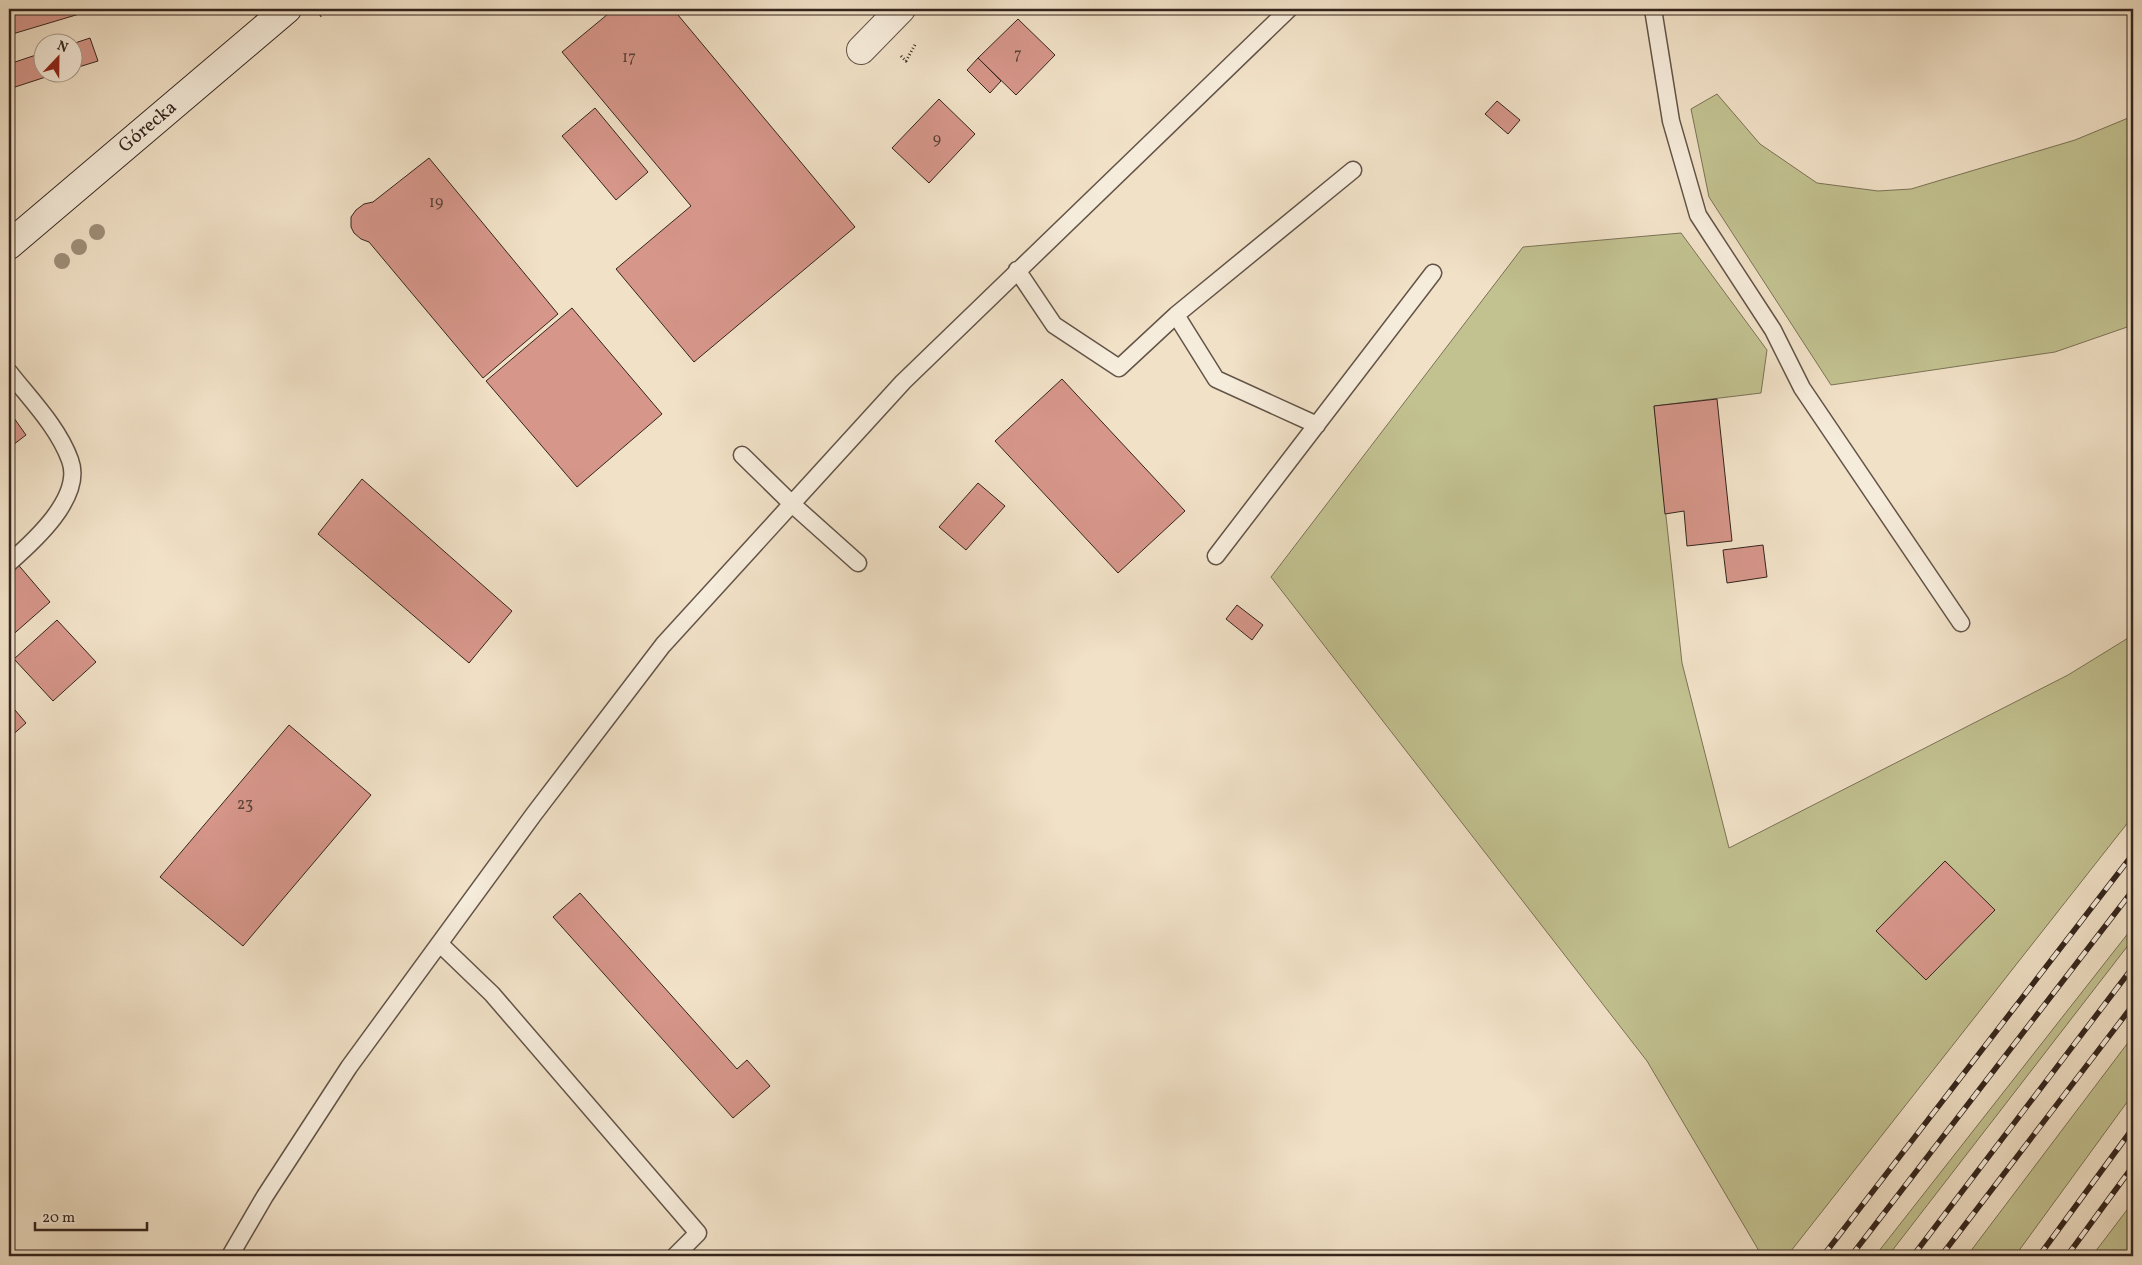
<svg xmlns="http://www.w3.org/2000/svg" width="2142" height="1265" font-family="Vollkorn,serif">
<style>
.green{fill:#c2c190;stroke:#7b7356}
.building{fill:#d6968a;stroke:#34251d}
.lines{fill:none;stroke-linecap:round;stroke-linejoin:round}
.lane-casing{stroke:#635448;stroke-width:19}
.street-casing{stroke:#635448;stroke-width:30}
.secondary-casing{stroke:#34251d;stroke-width:30}
.path{stroke:#34251d;stroke-width:3;stroke-dasharray:1 2.5;stroke-linecap:butt}
.lane{stroke:#f6ecdb;stroke-width:16}
.street{stroke:#f6ecdb;stroke-width:28}
.secondary{stroke:#f6ecdb;stroke-width:28}
.rail-casing{stroke:#34251d;stroke-width:5.5}
.rail{stroke:#f6ecdb;stroke-width:4;stroke-dasharray:11;stroke-linecap:butt}
.tree{fill:#9d8f79}
.labels{text-anchor:middle;dominant-baseline:central;stroke-width:4;stroke-linejoin:round;paint-order:stroke}
.number-label{font-size:16px;fill:#5c4138}
.street-label{font-size:19px;fill:#34251d;stroke:#f6ecdb}
</style>
<rect width="100%" height="100%" fill="#f1e1c7"/>
<filter id="stains"><feTurbulence type="fractalNoise" baseFrequency=".004" numOctaves="4"/><feColorMatrix values="0 0 0 0 .2 0 0 0 0 .09 0 0 0 0 .02 0 0 0 .5 -.17"/></filter>
<radialGradient id="worn" r=".72"><stop offset=".6" stop-color="#630" stop-opacity="0"/><stop offset="1" stop-color="#630" stop-opacity=".3"/></radialGradient>
<!-- green -->
<path class="green" d="M1717,94L1760,144L1817,183L1878,191L1911,189L2075,140L2133,116V325L2055,352L1831,385L1709,197L1691,109Z
M1681,233L1767,350L1761,393L1654,406L1682,663L1729,848L2068,675L2133,635V816L1787,1256H1762L1647,1061L1271,577L1523,247Z
M2133,927V939L1888,1256H1875Z
M2133,1036V1094L2015,1256H1967Z
M2133,1202V1256H2092Z"/>
<!-- building -->
<path class="building" d="M9,9H96L9,35Z
M614,9H673L855,227L694,362L616,269L691,206L562,52Z
M1018,19L1055,55L1016,95L978,58Z
M90,38L98,61L72,69V44Z
M42,53V72H61L9,89V64Z
M978,58L1001,81L990,93L967,70Z
M939,99L975,134L929,183L892,148Z
M1497,101L1520,120L1508,134L1485,114Z
M595,108L648,172L616,200L562,136Z
M429,158L558,314L483,378L369,242L361,239L354,233L351,227V217L356,210L364,204L373,202Z
M572,308L662,414L577,487L486,381Z
M1062,379L1185,511L1118,573L995,441Z
M1717,399L1732,541L1687,546L1684,511L1665,514L1654,406Z
M9,411L26,435L9,448Z
M362,479L512,611L469,663L318,534Z
M978,483L1005,506L966,550L939,527Z
M1763,545L1767,577L1727,583L1723,550Z
M9,554L50,602L9,638Z
M1237,605L1263,625L1252,640L1226,619Z
M57,620L96,662L53,701L14,659Z
M9,703L26,723L9,738Z
M289,725L371,795L243,946L160,877Z
M1945,861L1995,910L1926,980L1876,931Z
M580,893L737,1069L747,1060L770,1086L733,1118L553,917Z"/>
<g class="lines">
<defs>
<path id="lane" d="M1653,9L1671,121L1698,215L1773,330L1802,388L1961,623
M1017,270L1054,325L1119,368L1176,315L1353,170
M1176,315L1216,379L1317,425
M9,372C30,399 58,427 70,460C84,497 33,542 9,563
M742,455L792,504L858,563
M1216,556L1433,273
M440,944L492,994L698,1233L675,1256
M230,1256L265,1196L349,1067L534,814L663,645L903,382L1289,9"/>
<path id="street" d="M861,50L901,9"/>
<path id="secondary" d="M9,245L287,9"/>
</defs>
<!-- lane casing -->
<use href="#lane" class="lane-casing"/>
<!-- street casing -->
<use href="#street" class="street-casing"/>
<!-- secondary casing -->
<use href="#secondary" class="secondary-casing"/>
<!-- path -->
<path class="path" d="M320,16L329,9
M901,56L906,61L916,43"/>
<!-- lane -->
<use href="#lane" class="lane"/>
<!-- street -->
<use href="#street" class="street"/>
<!-- secondary -->
<use href="#secondary" class="secondary"/>
<defs>
<path id="rail" d="M1823,1256L2133,854
M1851,1256L2133,890
M1913,1256L2133,967
M1941,1256L2133,1005
M2039,1256L2133,1128
M2067,1256L2133,1166"/>
</defs>
<!-- rail casing -->
<use href="#rail" class="rail-casing"/>
<!-- rail -->
<use href="#rail" class="rail"/>
</g>
<!-- trees -->
<g class="tree">
<circle cx="97" cy="232" r="8"/>
<circle cx="79" cy="247" r="8"/>
<circle cx="62" cy="261" r="8"/>
</g>
<g class="labels">
<!-- number labels -->
<g class="number-label">
<text x="1018" y="55">7</text>
<text x="629" y="58">17</text>
<text x="937" y="140">9</text>
<text x="436" y="203">19</text>
<text x="245" y="805">23</text>
</g>
<!-- street labels -->
<g class="street-label">
<text transform="translate(148 127) rotate(-40)">Górecka</text>
</g>
</g>
<!-- margin -->
<rect width="2142" height="1265" fill="none" stroke="#f1e1c7" stroke-width="30"/>
<rect x="10" y="10" width="2122" height="1245" fill="none" stroke="#34251d" stroke-width="2.5"/>
<rect x="15" y="15" width="2112" height="1235" fill="none" stroke="#34251d"/>
<!-- north arrow -->
<g transform="translate(58 58) rotate(22)"><circle r="24" fill="#f6ecdb" stroke="#a89c8f"/>
<path d="M0-4L9 19L0 12L-9 19Z" fill="#8f2418"/>
<text y="-8" font-size="14" font-weight="bold" text-anchor="middle" fill="#34251d">N</text>
</g>
<!-- scale -->
<path d="M35 1222v8h112v-8" fill="none" stroke="#34251d" stroke-width="2.5"/>
<text x="42" y="1222" font-size="15" fill="#34251d" stroke="#f6ecdb" stroke-width="4" paint-order="stroke">20 m</text>
<rect width="100%" height="100%" filter="url(#stains)"/>
<rect width="100%" height="100%" fill="url(#worn)"/>
</svg>
